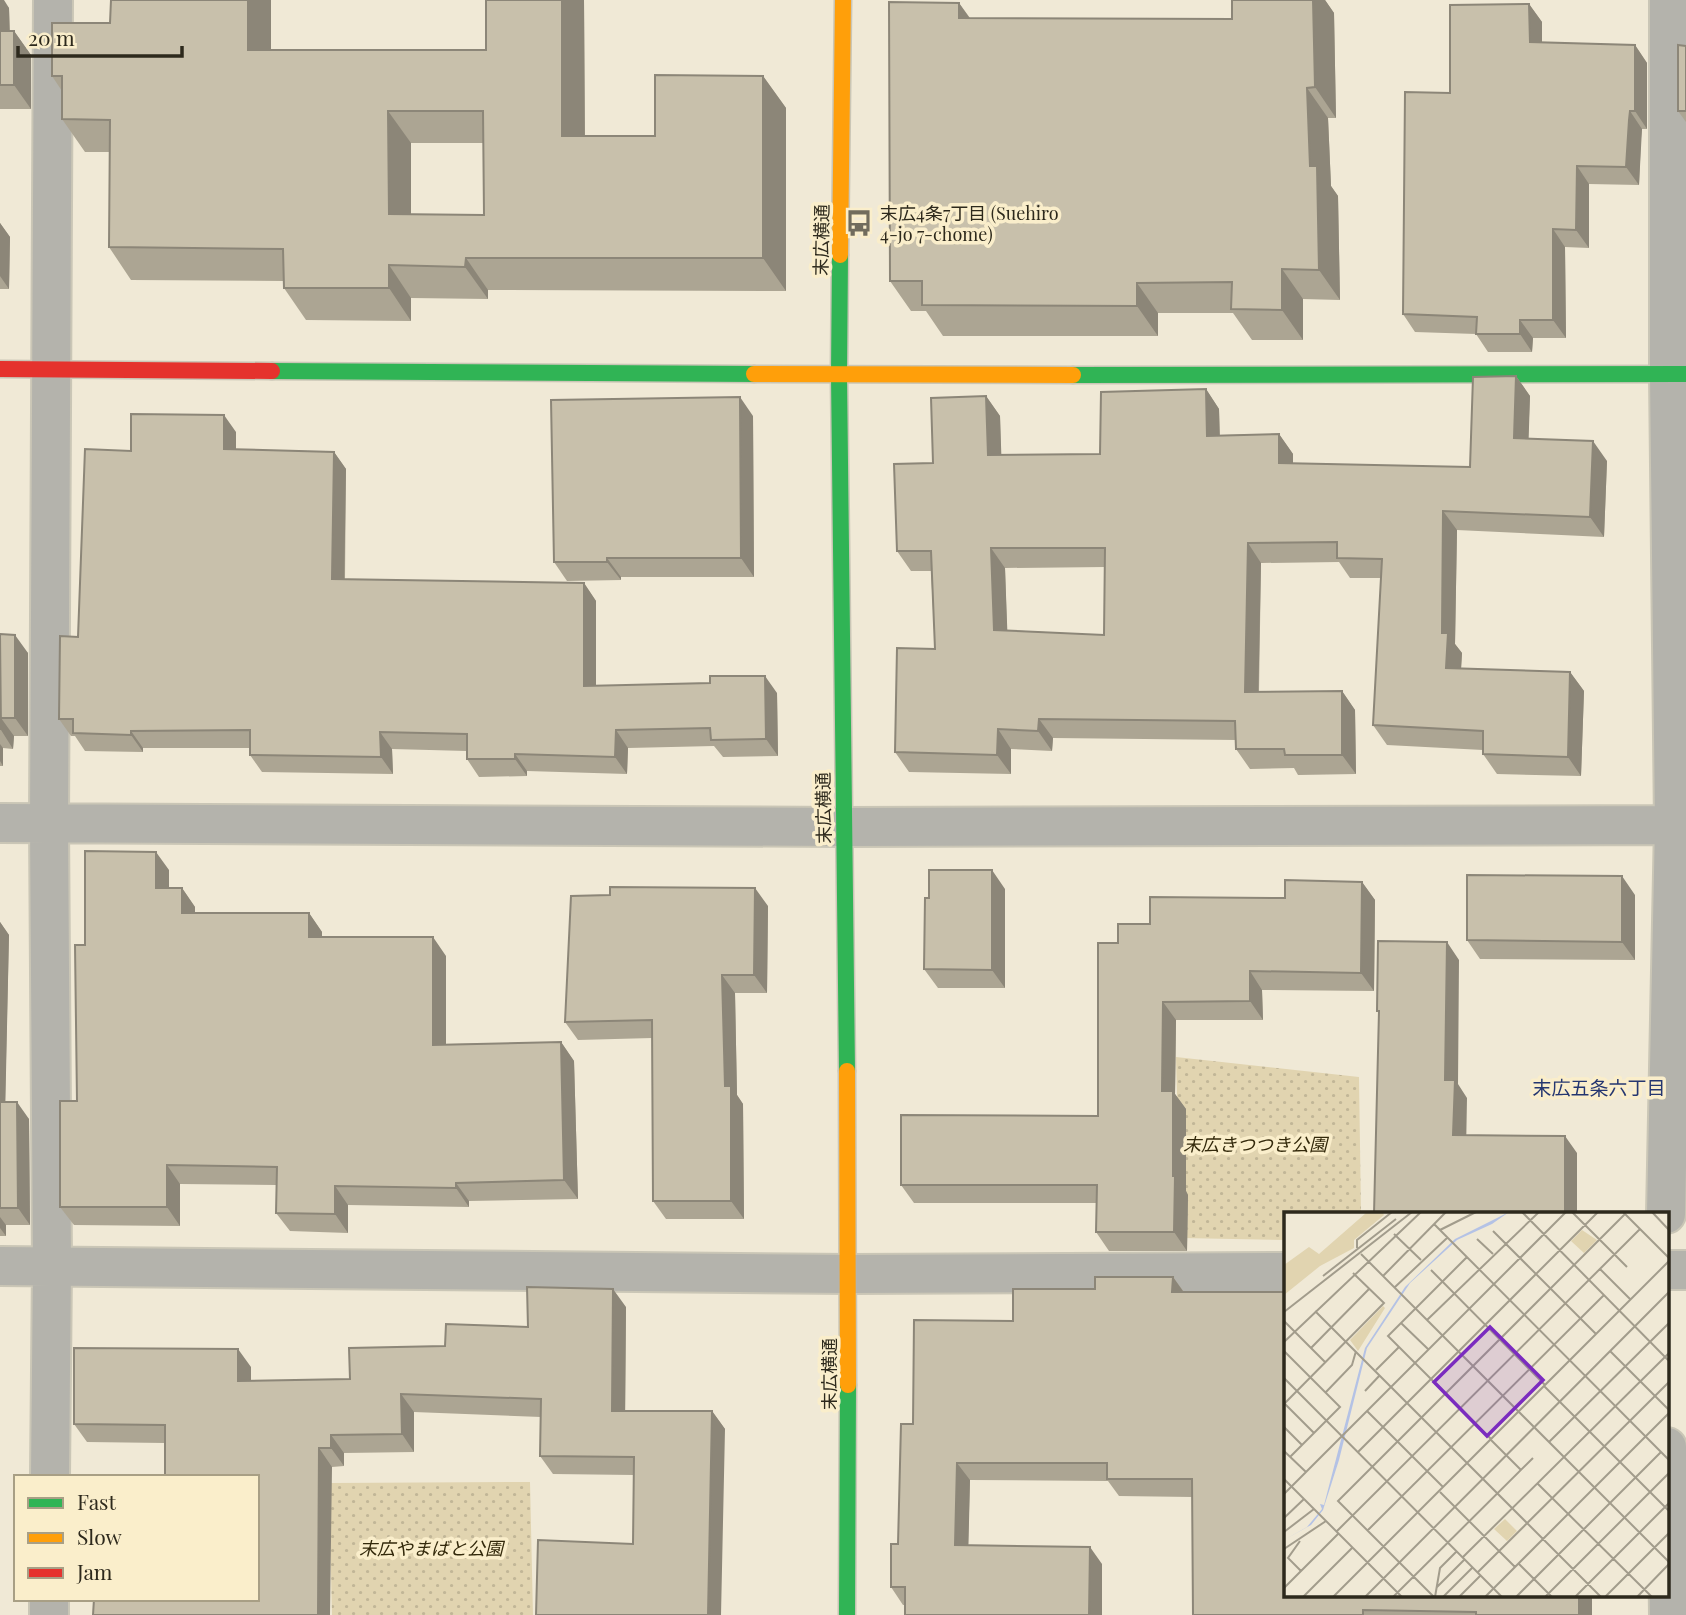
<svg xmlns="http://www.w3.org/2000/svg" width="1686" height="1615" font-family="'Playfair Display','Noto Sans JP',serif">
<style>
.park{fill:url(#park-dots)}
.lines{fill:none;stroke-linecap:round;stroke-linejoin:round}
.street-casing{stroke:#cac6b6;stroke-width:42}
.fast-casing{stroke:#cac6b6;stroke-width:19}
.slow-casing{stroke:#cac6b6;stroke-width:19}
.jam-casing{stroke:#cac6b6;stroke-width:19}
.street{stroke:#b4b3ac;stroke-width:38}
.fast{stroke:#30b455;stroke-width:16}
.slow{stroke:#ff9f0a;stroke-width:16}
.jam{stroke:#e5322d;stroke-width:16}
.wall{fill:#aca593;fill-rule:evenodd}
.shaded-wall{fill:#8c8678}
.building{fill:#c8c0ab;stroke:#8c8678;stroke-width:2;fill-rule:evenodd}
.labels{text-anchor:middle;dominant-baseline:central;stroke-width:7;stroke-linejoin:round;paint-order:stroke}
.poi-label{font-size:18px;fill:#2d291c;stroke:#faeecb;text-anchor:start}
.street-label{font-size:18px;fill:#2d291c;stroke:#faeecb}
.park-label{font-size:18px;font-style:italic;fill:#33290b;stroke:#faeecb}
.neighbourhood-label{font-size:19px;fill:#253770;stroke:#faeecb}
.inset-road{fill:none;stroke:#a29c8c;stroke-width:2}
.view{fill:#7b2cbf;fill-opacity:0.15;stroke:#7b2cbf;stroke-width:3.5}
.inset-edge{fill:none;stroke:#2d291c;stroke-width:3.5}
</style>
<defs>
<pattern id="park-dots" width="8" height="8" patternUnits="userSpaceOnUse" patternTransform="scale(1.75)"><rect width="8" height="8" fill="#e1d4b0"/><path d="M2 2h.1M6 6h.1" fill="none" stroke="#c1b697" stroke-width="1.8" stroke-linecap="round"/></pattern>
</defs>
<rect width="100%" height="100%" fill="#f0e9d6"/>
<!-- park -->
<path class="park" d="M1176,1057L1359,1077L1361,1214H1285V1240L1181,1238Z
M530,1482L533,1615H332L329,1483Z"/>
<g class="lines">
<defs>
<path id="street" d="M0,823L843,827L1686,825
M1666,1214L1674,825L1669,374V0
M0,1266L849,1274L1285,1272
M1667,1270H1686
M1667,1447L1669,1615
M50,1477L52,1265L49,823L53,0
M49,1615V1599"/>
<path id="fast" d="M840,255L839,375L847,1071
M272,371L754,374
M1073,375L1686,374
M847,1615L848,1385"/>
<path id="slow" d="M840,255L843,0
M754,374L1073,375
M847,1071L848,1385"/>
<path id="jam" d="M0,369L272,371"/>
</defs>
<!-- street casing -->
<use href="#street" class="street-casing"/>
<!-- fast casing -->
<use href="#fast" class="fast-casing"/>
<!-- slow casing -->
<use href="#slow" class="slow-casing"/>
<!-- jam casing -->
<use href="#jam" class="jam-casing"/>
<!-- street -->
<use href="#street" class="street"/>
<!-- fast -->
<use href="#fast" class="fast"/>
<!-- slow -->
<use href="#slow" class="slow"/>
<!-- jam -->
<use href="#jam" class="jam"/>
</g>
<!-- wall -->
<path class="wall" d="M0,0L9,8L10,31H14L31,55V109H0Z
M111,0H271V50H486V0H584L585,136H655L763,76L786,108V291L488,290V299L411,298V321L306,320L284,288V281L131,280L109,247L110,152H85L62,119V91L52,76L110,23ZM411,143H483L484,215L411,214Z
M1232,0H1325L1334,13L1336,118H1328L1331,186L1338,196L1340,300L1303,299V340H1252L1233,313H1158V336H943L926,311H911L890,281L959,3L970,18L1232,19Z
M1529,4L1542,22V43L1635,45L1647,63V129H1642L1641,138L1639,185L1589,184V248L1565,247L1566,338H1533L1532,352H1488L1476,334L1415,332L1403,314L1450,93Z
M1678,111H1686V122Z
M0,223L10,237L9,289H0Z
M1516,376L1530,396L1528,439L1607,461L1604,537L1457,530L1455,644L1462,653L1461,668L1570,672L1584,691L1581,776L1497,774L1483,754V750L1387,745L1373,725L1381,578H1350L1339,562L1261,563L1259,692L1342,691L1355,710L1356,774L1298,775L1294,768L1250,769L1236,749V740L1053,738L1052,751L1011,749V774L909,772L895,752L935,649L931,571H911L897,551L933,463L986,396L1000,416L1001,455L1100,454L1206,389L1219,409L1220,435L1279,434L1293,454V463L1470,467ZM1105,567L1104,635L1007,630L1005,568Z
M753,416L754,577H621V580L567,581L554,562Z
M236,432V450L334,452L346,469L345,580L584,583L596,601V686L777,693L778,756L723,757L714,746L628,748L627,774L527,771V776L479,777L467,759V751L392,749L393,774L262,772L250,755V748H143V752L85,751L75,736H71L59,719L131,451Z
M0,634L28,653V736H14L13,749L3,748V766H0Z
M169,870V888H182L195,907V913H309L322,932V937L446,956V1044L561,1042L574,1061L578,1199L469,1201V1207L348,1205V1233L290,1231L276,1213L277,1185L180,1184V1226L74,1225L60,1207L77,1101L85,945Z
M1362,882L1375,900L1374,991L1262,990L1263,1020H1176L1175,1094L1186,1109V1191L1188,1195L1187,1251H1109L1096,1232L1097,1203H914L901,1185L1098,1116L1118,943L1150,924L1285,898Z
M1005,889V988H938L924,969Z
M610,895L768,906L767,993H735L737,1095L743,1104L744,1219H666L653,1201L652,1038L578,1040L565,1022Z
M1635,895V960L1480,959L1467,940Z
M0,922L9,935L5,1102L29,1119L30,1225H6V1236H0Z
M1173,1277L1184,1292L1285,1596H1592V1615H1193L1192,1497L1119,1496L1108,1481L970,1480L968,1545L1102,1564V1615H905V1605H903L891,1587L898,1544L913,1424L1013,1321L1095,1289Z
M626,1307L625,1411H712L725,1429L633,1544L634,1475L553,1474L540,1456L541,1417L414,1412V1452L344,1453V1466L332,1467L257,1599L165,1443L87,1442L74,1424L251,1367V1381L350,1379L445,1346Z"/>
<!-- shaded-wall -->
<path class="shaded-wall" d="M0,0H4L9,8L10,54L0,40Z
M248,0H271V82L248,50Z
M562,0H584L585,168L562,136Z
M1313,0H1325L1334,13L1336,118L1315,87Z
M959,3L980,33L959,18Z
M1529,4L1542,22V60L1530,42Z
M14,31L31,55V109L14,85Z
M1635,45L1647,63V129L1635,111Z
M763,76L786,108V291L763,258Z
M1307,88L1328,118L1331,186L1338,196L1340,300L1319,270L1310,166Z
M388,111L411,143V247L389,214Z
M1630,111L1642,129L1639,185L1626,167Z
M1577,166L1589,184V248L1576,230Z
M0,223L10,237L9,289L0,276Z
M1553,229L1565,247L1566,338L1553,320Z
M466,258L488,290V299L465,267Z
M389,265L411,298V321L389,288Z
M1282,269L1303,299V340L1282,310Z
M1137,283L1158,313V336L1137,306Z
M1520,320L1533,338L1532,352L1520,334Z
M1516,376L1530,396L1528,458L1514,438Z
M1206,389L1219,409L1220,455L1207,436Z
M986,396L1000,416L1002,474L988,455Z
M740,397L753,416L754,577L741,558Z
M224,415L236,432V467L224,449Z
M1279,434L1293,454V483L1279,463Z
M1593,441L1607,461L1604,537L1590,517Z
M334,452L346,469L344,597L332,579Z
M1443,511L1457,530L1455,644L1462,653L1460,687L1446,668L1442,633Z
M1248,543L1261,563L1258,711L1245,692Z
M991,548L1005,568L1008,649L994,630Z
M607,558L621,577V580L607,562Z
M584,583L596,601V703L584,686Z
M15,635L28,653V736L15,718Z
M1570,672L1584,691L1581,776L1568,757Z
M765,676L777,693L778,756L766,739Z
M1342,691L1355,710L1356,774L1342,755Z
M1,718L14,736L13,749L1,730Z
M1039,719L1053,738L1052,751L1038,731Z
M998,729L1011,749V774L997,755Z
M616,730L628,748L627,774L615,757Z
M131,731L143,748V752L131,735Z
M380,732L392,749L393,774L381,757Z
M0,744L3,748V766L0,761Z
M515,754L527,771V776L515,759Z
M156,852L169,870V907L156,888Z
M992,870L1005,889V988L992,970Z
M1622,876L1635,895V960L1622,942Z
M1362,882L1375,900L1374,991L1361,973Z
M182,888L195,907V931L182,913Z
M755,888L768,906L767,993L754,975Z
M309,913L322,932V956L309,937Z
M0,922L9,935L5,1119L0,1112Z
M433,937L446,956V1064L433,1045Z
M1447,942L1459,960L1458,1084L1467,1098L1466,1152L1453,1135L1445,1080Z
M1250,971L1262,990L1263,1020L1250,1001Z
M722,975L735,993L737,1095L743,1104L744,1219L731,1201L725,1086Z
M1163,1002L1176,1020L1175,1094L1186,1109V1191L1188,1195L1187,1251L1174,1232L1173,1176L1162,1091Z
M561,1042L574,1061L578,1199L564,1180Z
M17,1102L29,1119L30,1225L18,1208Z
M1565,1136L1577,1153V1214H1565Z
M167,1165L180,1184V1226L167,1207Z
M456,1183L469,1201V1207L456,1188Z
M335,1186L348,1205V1233L335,1214Z
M0,1217L6,1225V1236L0,1228Z
M1173,1277L1185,1294L1172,1292Z
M613,1289L626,1307L625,1429L612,1411Z
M238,1349L251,1367V1400L238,1381Z
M401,1394L414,1412V1452L402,1434Z
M712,1411L725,1429L721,1615H708Z
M331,1435L344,1453V1466L331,1448Z
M319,1448L332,1467L330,1615H318Z
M957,1463L970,1480L968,1563L955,1545Z
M1090,1547L1102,1564V1615H1089Z
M1579,1596H1592V1615H1579Z"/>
<!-- building -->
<path class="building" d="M111,0H248V50H486V0H562V136H655V75L763,76V258H466L465,267L389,265V288H284L283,249L109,247L110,120L62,119V76H52V23H110ZM388,111H483L484,215L389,214Z
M1232,0H1313L1315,87L1307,88L1310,166H1317L1319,270L1282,269V310L1231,309L1232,282L1137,283V306L922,305V281H890L889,2L959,3V18L1232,19Z
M1529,4L1530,42L1635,45V111H1630L1629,120L1626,167L1577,166L1576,230L1553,229V320H1520V334H1476L1477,317L1403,314L1405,92L1450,93V5Z
M0,31H14V85H0Z
M1678,45L1686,46V111H1678Z
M1516,376L1514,438L1593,441L1590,517L1443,511L1442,633H1448L1446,668L1570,672L1568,757L1483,754V731L1373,725L1382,559L1337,558V542L1248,543L1245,692L1342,691V755H1285L1284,749H1236L1235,721L1039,719L1038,731L998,729L997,755L895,752L897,648L935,649L931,551H897L894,464L933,463L931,398L986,396L988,455L1100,454L1101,392L1206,389L1207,436L1279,434V463L1470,467L1473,377ZM991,548H1105L1104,635L994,630Z
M740,397L741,558H607V562H554L551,400Z
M131,414L224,415V449L334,452L332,579L584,583V686L710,683V676H765L766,739L711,740L710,728L616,730L615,757L515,754V759H467V734L380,732L381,757L250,755V730L131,731V735L73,733V719H59L60,636L78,637L85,449L131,451Z
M0,634L15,635V718H1V730Z
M85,851L156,852V888H182V913H309V937H433V1045L561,1042L564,1180L456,1183V1188L335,1186V1214L276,1213L277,1167L167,1165V1207H60V1101H77L75,945H85Z
M929,870H992V970L924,969L925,898H929Z
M1467,875L1622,876V942L1467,940Z
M1285,880L1362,882L1361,973L1250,971V1001L1163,1002L1162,1091H1173V1176H1175L1174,1232H1096L1097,1185H901V1115L1098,1116V943H1118V924H1150V897L1285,898Z
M610,887L755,888L754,975H722L725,1086H731V1201H653L652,1020L565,1022L571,896L610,895Z
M1378,941L1447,942L1445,1080H1455L1453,1135L1565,1136V1214H1374L1379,1011H1377Z
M0,1102H17L18,1208H0Z
M1095,1277H1173L1172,1292H1285V1596H1579V1615H1476V1612L1363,1610V1615H1193L1192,1479H1107V1463H957L955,1545L1090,1547L1089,1615H905V1587H891V1544H898L901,1424H913L914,1320L1013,1321V1289H1095Z
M527,1287L613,1289L612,1411H712L708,1615H536L538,1540L633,1544L634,1457L540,1456L541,1399L401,1394L402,1434L331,1435V1448H319L318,1615H93L94,1599H257V1477H165V1425L74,1424V1348L238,1349V1381L350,1379L349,1348L445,1346L446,1324L528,1327Z"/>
<!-- icons -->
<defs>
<symbol id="bus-bare" viewBox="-9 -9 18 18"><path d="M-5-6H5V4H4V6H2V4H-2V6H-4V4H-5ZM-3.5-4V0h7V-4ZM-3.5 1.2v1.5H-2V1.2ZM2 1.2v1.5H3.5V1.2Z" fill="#716c5d" stroke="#faeecb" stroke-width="2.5" paint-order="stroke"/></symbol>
</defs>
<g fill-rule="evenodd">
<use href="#bus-bare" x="840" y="204" width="38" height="38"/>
</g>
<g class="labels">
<!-- poi labels -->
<g class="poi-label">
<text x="880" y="213">末広4条7丁目 (Suehiro<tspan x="880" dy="21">4-jo 7-chome)</tspan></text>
</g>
<!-- street labels -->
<g class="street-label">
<text transform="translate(821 240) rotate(-89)">末広横通</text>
<text transform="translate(823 808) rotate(-91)">末広横通</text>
<text transform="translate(829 1374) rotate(-90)">末広横通</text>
</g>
<!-- park labels -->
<g class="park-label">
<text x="1255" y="1144">末広きつつき公園</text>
<text x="431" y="1548">末広やまばと公園</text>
</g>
<!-- neighbourhood labels -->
<g class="neighbourhood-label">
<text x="1599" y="1087">末広五条六丁目</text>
</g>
</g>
<!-- overview -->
<g transform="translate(1284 1212)">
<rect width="385" height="385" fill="#f0e9d6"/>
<path d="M98,0L100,3L70,28V36L36,54L0,83V53L25,35L35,42L82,1Z" fill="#e1d4b0"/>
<path d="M298,18L313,28L300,41L287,29ZM99,94L101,96L74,139L66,128ZM221,307L233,319L223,329L210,317Z" fill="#e1d4b0"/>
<path d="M225,0L208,12L173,28L126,71L83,136L55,248L39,298L27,313L0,328L23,315L38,297L36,292L40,293L81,136L121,75L171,27Z" fill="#b4c2e5"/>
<path class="inset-road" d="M238,0L385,149M288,0L343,55M339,0L385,46M368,0L385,18M150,12L385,248M156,18L192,0M209,19L312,122M110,22L137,48M193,27L209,42M73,36V28L108,0M77,42L385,350M183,45L104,124L207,227M316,57L347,88M147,58L261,173M39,64L112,7M99,64L162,0M111,75L163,26M31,99L317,385M0,100L128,0M143,108L255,0M0,109L42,151M117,111L145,138M0,130L137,0M27,136L85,77M0,139L56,195L6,245M326,139L385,198M92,158L115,135M0,166L218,385M260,174L385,299M81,179L96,163M42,180L68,153L72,139M0,192L100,91L69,61M1,192L30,221M83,199L159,275M0,215L18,233M207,228L237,258M265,230L385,111M0,239L22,260M74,240L314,0M0,267L118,385M254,272L368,385M156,280L231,355M0,282L282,0M0,306L20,287M53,319L356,17M83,319L320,83M0,320L30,297M16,329L4,346L17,359M0,337L42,309M179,345L385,141M234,351L268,385M194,360L385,170M153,375L181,347M0,376L54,322M19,385L68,336M49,385L385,49M81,385L385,80M109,385L249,246M150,385L54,289L341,2M151,385L156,356L173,339M159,385L189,355M175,385L197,363M201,385L385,201M232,385L377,240M261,385L385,261M291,385L385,291M321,385L385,321M353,385L385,352"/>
<path class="view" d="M206,115L259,168L203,224L150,170Z"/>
<rect width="385" height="385" class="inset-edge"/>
</g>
<!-- legend -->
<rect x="14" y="1475" width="245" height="126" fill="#faeecb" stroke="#a89f85" stroke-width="2"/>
<rect x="28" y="1498" width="35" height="10" fill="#30b455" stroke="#a89f85" stroke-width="2"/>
<text x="77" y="1510" font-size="21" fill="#2d291c">Fast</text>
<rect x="28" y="1533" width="35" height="10" fill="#ff9f0a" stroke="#a89f85" stroke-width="2"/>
<text x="77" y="1545" font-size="21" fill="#2d291c">Slow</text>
<rect x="28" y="1568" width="35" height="10" fill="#e5322d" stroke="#a89f85" stroke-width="2"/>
<text x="77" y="1580" font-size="21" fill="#2d291c">Jam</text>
<!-- scale -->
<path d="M18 46v10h164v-10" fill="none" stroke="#2d291c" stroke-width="3.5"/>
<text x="28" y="46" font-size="21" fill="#2d291c" stroke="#faeecb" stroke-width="5" paint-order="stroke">20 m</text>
</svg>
